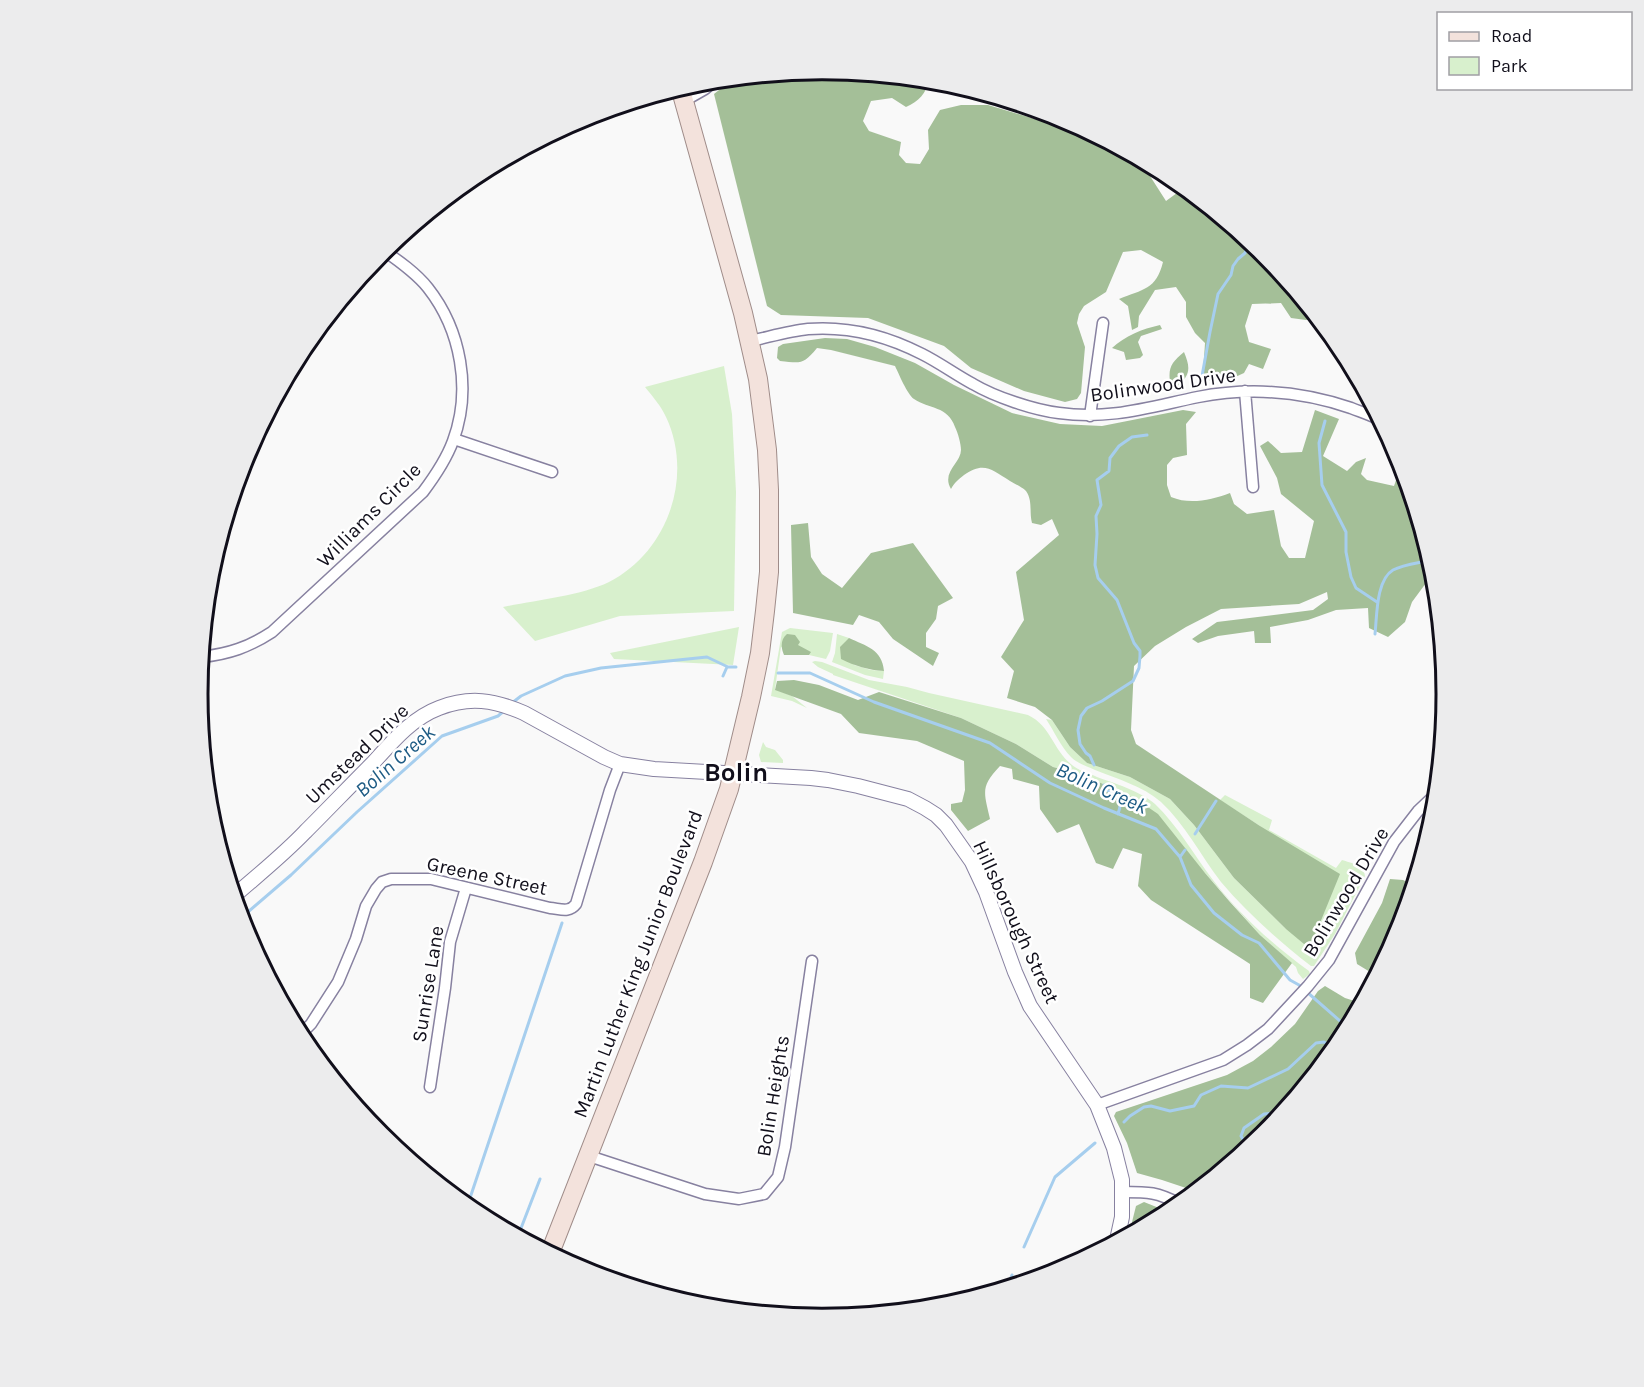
<svg xmlns="http://www.w3.org/2000/svg" width="1644" height="1387" font-family="Karla,sans-serif">
<style>
.green{fill:#d8f0cd}
.forest{fill:#a4bf98}
.lines{fill:none;stroke-linecap:round;stroke-linejoin:round}
.stream{stroke:#a6ceee;stroke-width:3}
.minor-casing{stroke:#8781a0;stroke-width:13}
.tertiary-casing{stroke:#8781a0;stroke-width:16}
.primary-casing{stroke:#9f8c89;stroke-width:20}
.minor{stroke:#fff;stroke-width:10}
.tertiary{stroke:#fff;stroke-width:14}
.primary{stroke:#f3e2dc;stroke-width:18}
.labels{text-anchor:middle;dominant-baseline:central;stroke-width:5;stroke-linejoin:round;paint-order:stroke}
.street-label{font-size:20px;fill:#110f1b;stroke:#fff}
.water-label{font-size:21px;font-style:italic;fill:#1d5b84;stroke:#fff}
.district-label{font-size:26px;font-weight:bold;fill:#110f1b;stroke:#fff}
.rim{fill:none;stroke:#110f1b;stroke-width:3}
</style>
<rect width="100%" height="100%" fill="#f9f9f9"/>
<!-- green -->
<path class="green" d="M724,366L732,414L736,492L734,611L620,616L535,641L503,607C536,600 580,596 609,582C668,552 694,476 666,417C661,406 653,397 645,387Z
M739,627L733,665L614,659L610,653Z
M790,628L833,633L830,651L826,659L809,655L810,652L781,647L775,689L792,696L807,708L792,701L771,696L782,632Z
M837,634L849,638L854,665L871,670L884,671L883,679L865,675L832,662L835,653Z
M815,661L822,662L869,680L907,687L929,693L1028,715C1051,726 1053,750 1072,765C1079,771 1089,773 1097,777C1114,783 1142,792 1155,804C1178,826 1194,855 1213,880C1239,914 1274,946 1309,971L1310,974L1303,979L1298,973L1296,967L1260,935L1205,873L1083,775L1053,767L1016,744L961,718L833,675V674L818,667L812,662Z
M1046,719L1052,720L1070,747L1087,763L1130,777L1170,799L1194,825L1234,878L1286,929L1260,826L1220,800L1225,795L1272,820L1269,830L1336,868L1342,860C1351,863 1364,865 1365,876L1335,934L1314,966H1311C1279,941 1247,913 1221,882C1201,856 1185,824 1161,802C1143,786 1117,779 1095,770C1087,766 1078,764 1071,757C1061,747 1054,731 1046,719Z
M763,742L766,747L775,750L783,760V763L761,762L759,755Z"/>
<!-- forest -->
<path class="forest" d="M822,69L929,80C926,94 919,101 906,107L892,98L871,101L863,121L869,131L901,142L899,155L906,163L920,164L929,149L928,130L940,110L961,105H988L1035,119L1073,123L1146,162L1150,176L1166,201L1185,187L1264,252L1318,318L1306,320L1291,318L1281,303L1252,304L1245,326L1249,342L1271,349L1263,369L1249,364L1244,373L1233,378L1210,381L1203,373L1205,343L1195,333L1186,317V302L1176,287L1155,290L1139,316L1138,327L1132,330L1128,306L1119,299C1143,289 1156,290 1163,262L1141,250L1123,252L1106,292L1084,306L1079,314L1077,323L1085,347L1081,393L1077,399L1065,402L1024,391L971,368L944,346L868,318L781,315L767,306L714,94L734,78Z
M1160,325L1162,329L1141,336L1138,342L1143,355L1140,358L1126,360L1124,352L1112,348C1125,336 1142,329 1160,325Z
M825,338L847,339L875,347L915,363L954,385L1012,413L1060,424L1102,426L1183,410L1196,412L1186,424L1187,455L1173,458L1167,465V485L1171,497C1190,505 1211,500 1230,493L1234,504L1247,514L1274,510L1281,546L1289,558H1305L1314,521L1281,494L1277,478L1260,446L1268,441L1281,453L1302,452L1315,410L1339,419L1323,456L1347,471L1356,462L1366,458L1361,474L1367,480L1394,486L1402,463L1435,572L1436,584L1426,583L1412,602L1405,622L1388,637L1369,628L1368,608L1336,610L1308,620L1270,627L1271,643H1255L1254,631L1218,636L1198,643L1192,639L1217,622L1313,610L1328,599L1327,592L1299,604L1221,609L1186,627L1155,646L1134,666L1131,730L1136,744L1260,826L1340,874L1313,940L1304,944L1286,929L1234,878L1194,825L1170,799L1130,777L1087,763L1070,747L1052,720L1035,707L1007,698L1014,671L1001,657L1024,620L1016,572L1059,535L1052,519L1041,525L1032,523C1029,512 1033,501 1026,491C1022,487 1015,484 1010,481C992,470 984,461 964,475C958,480 955,482 951,489C941,472 961,463 961,450C961,444 958,433 955,427C948,406 929,409 914,399C907,394 899,374 895,366L831,350L817,348C803,365 801,363 780,361L777,358L778,347L783,344Z
M1184,352C1191,369 1190,374 1177,388L1170,382C1168,367 1172,362 1184,352Z
M808,523L811,557L822,574L842,588L871,553L913,543L953,598L938,606L936,619L926,633V647L939,653L933,666L893,639L879,622L859,615L853,625L793,613L791,525Z
M787,634L795,635L800,642L798,645L811,652L809,655H784C781,648 780,640 787,634Z
M849,638C866,646 882,649 884,671C868,670 855,666 841,659L840,647Z
M794,680L819,685L858,700L879,692L961,718L1016,744L1053,767L1083,775L1136,799L1158,814L1205,873L1230,902L1260,935L1292,963L1263,1003L1250,998V964L1151,900L1138,886L1142,854L1123,848L1113,869L1096,863L1079,824L1057,833L1040,809L1039,786L1013,779L1012,769L1000,766C980,787 984,792 990,819L968,831L951,810V804L962,802L965,790L964,761L917,741L859,733L841,714L775,690L777,681Z
M1390,879L1403,880L1413,885L1399,933L1376,975H1375L1357,964L1355,953L1382,903Z
M1325,986L1345,998L1361,1003L1341,1041L1263,1135L1195,1191L1162,1180L1137,1173L1127,1143L1114,1116L1116,1112L1227,1075L1253,1061L1271,1047L1295,1024L1318,991Z
M1144,1202L1169,1212L1129,1234L1136,1206Z"/>
<g class="lines">
<!-- stream -->
<path class="stream" d="M1202,376L1210,332L1218,294L1231,275L1233,266L1238,259L1245,253L1247,247L1242,234
M1325,421L1319,443L1322,485L1346,532V552L1351,577L1356,588L1377,602
M1375,634C1377,616 1376,580 1393,570C1404,564 1419,563 1431,560
M778,673H810L874,702L990,743L1050,783L1104,808L1156,829L1180,857L1191,885L1214,913L1242,935L1259,943L1290,980L1299,985L1348,1028
M723,676L727,667
M512,703L521,696L565,676L601,668L707,657L728,667H736
M1094,765L1090,756L1086,753L1080,744L1078,730L1081,716L1087,708L1102,701L1133,681L1139,668L1140,656V651L1134,643L1117,600L1098,578L1095,565L1097,534L1096,516L1101,505L1097,480L1109,471L1110,458L1119,446L1132,437L1147,435
M1104,785L1105,789C1117,797 1124,797 1118,814
M1195,834L1216,801
M1180,857L1185,850
M241,918L291,875L357,812L442,736L498,716L505,710
M1124,1122L1130,1116L1144,1107L1151,1106L1170,1111L1194,1106L1201,1095L1221,1086L1248,1088L1288,1069L1316,1043L1324,1042L1335,1048
M1252,1144L1244,1141L1241,1136L1244,1128L1264,1114L1274,1113L1300,1090
M467,1207L562,923
M518,1236L540,1179
M1024,1247L1055,1177L1095,1143
M1007,1287L1012,1275"/>
<defs>
<path id="minor" d="M684,101L705,89L717,79
M750,341C769,337 789,331 808,329C847,326 887,336 922,354C940,363 956,375 973,384C995,397 1034,410 1059,413C1110,420 1149,407 1198,397C1250,387 1301,391 1351,408C1361,412 1371,415 1380,420
M1245,391L1253,487
M1090,416L1103,323
M454,439L552,472
M201,657C229,654 249,647 272,632L423,492C435,476 446,460 453,441C472,390 461,330 428,288C416,273 399,261 383,250
M300,1035L311,1024L338,982L356,939L366,906L376,889L382,882L391,879H431L550,908C561,909 569,913 576,904L610,790L620,764
M430,1087L445,988L450,942L466,888
M1097,1105L1223,1060L1247,1045L1268,1029L1308,986L1329,960L1394,842L1418,811L1437,793
M589,1156L705,1194L739,1199L764,1194L778,1177L785,1147L812,961
M1123,1192C1149,1192 1157,1192 1180,1204"/>
<path id="tertiary" d="M234,896C258,875 283,855 305,832C328,809 350,786 373,763C392,742 412,718 439,708C470,696 494,700 524,713L604,757L620,764L654,769L811,778L828,780L858,786L908,799L925,808L936,815L946,825L972,862L986,892L1015,972L1030,1006L1097,1105L1114,1148L1122,1180V1217L1117,1240"/>
<path id="primary" d="M550,1253L703,862L729,789L751,697L760,653L765,611L769,572V490L767,450L758,379L743,313L680,87"/>
</defs>
<!-- minor casing -->
<use href="#minor" class="minor-casing"/>
<!-- tertiary casing -->
<use href="#tertiary" class="tertiary-casing"/>
<!-- primary casing -->
<use href="#primary" class="primary-casing"/>
<!-- minor -->
<use href="#minor" class="minor"/>
<!-- tertiary -->
<use href="#tertiary" class="tertiary"/>
<!-- primary -->
<use href="#primary" class="primary"/>
</g>
<g class="labels">
<!-- street labels -->
<g class="street-label">
<text transform="translate(1163 385) rotate(-8)">Bolinwood Drive</text>
<text transform="translate(369 515) rotate(-45)">Williams Circle</text>
<text transform="translate(357 754) rotate(-44)">Umstead Drive</text>
<text transform="translate(487 876) rotate(12)">Greene Street</text>
<text transform="translate(1346 892) rotate(-59)">Bolinwood Drive</text>
<text transform="translate(1016 922) rotate(65)">Hillsborough Street</text>
<text transform="translate(638 964) rotate(-69)">Martin Luther King Junior Boulevard</text>
<text transform="translate(428 984) rotate(-81)">Sunrise Lane</text>
<text transform="translate(773 1096) rotate(-81)">Bolin Heights</text>
</g>
<!-- water labels -->
<g class="water-label">
<text transform="translate(395 761) rotate(-41)">Bolin Creek</text>
<text transform="translate(1102 788) rotate(24)">Bolin Creek</text>
</g>
<!-- district labels -->
<g class="district-label">
<text x="736" y="772">Bolin</text>
</g>
</g>
<!-- crop -->
<path d="M0 0H1644V1387H0ZM208 694a614 614 0 1 1 1228 0a614 614 0 1 1-1228 0Z" fill="#ececed" fill-rule="evenodd"/>
<path class="rim" d="M208 694a614 614 0 1 1 1228 0a614 614 0 1 1-1228 0Z"/>
<!-- legend -->
<rect x="1437" y="12" width="195" height="78" fill="#ffffff" stroke="#a09fa4" stroke-width="1.5"/>
<rect x="1449" y="32" width="30" height="9" fill="#f3e2dc" stroke="#a09fa4" stroke-width="1.5"/>
<text x="1491" y="42" font-size="18" fill="#110f1b">Road</text>
<rect x="1449" y="57" width="30" height="18" fill="#d8f0cd" stroke="#a09fa4" stroke-width="1.5"/>
<text x="1491" y="72" font-size="18" fill="#110f1b">Park</text>
</svg>
